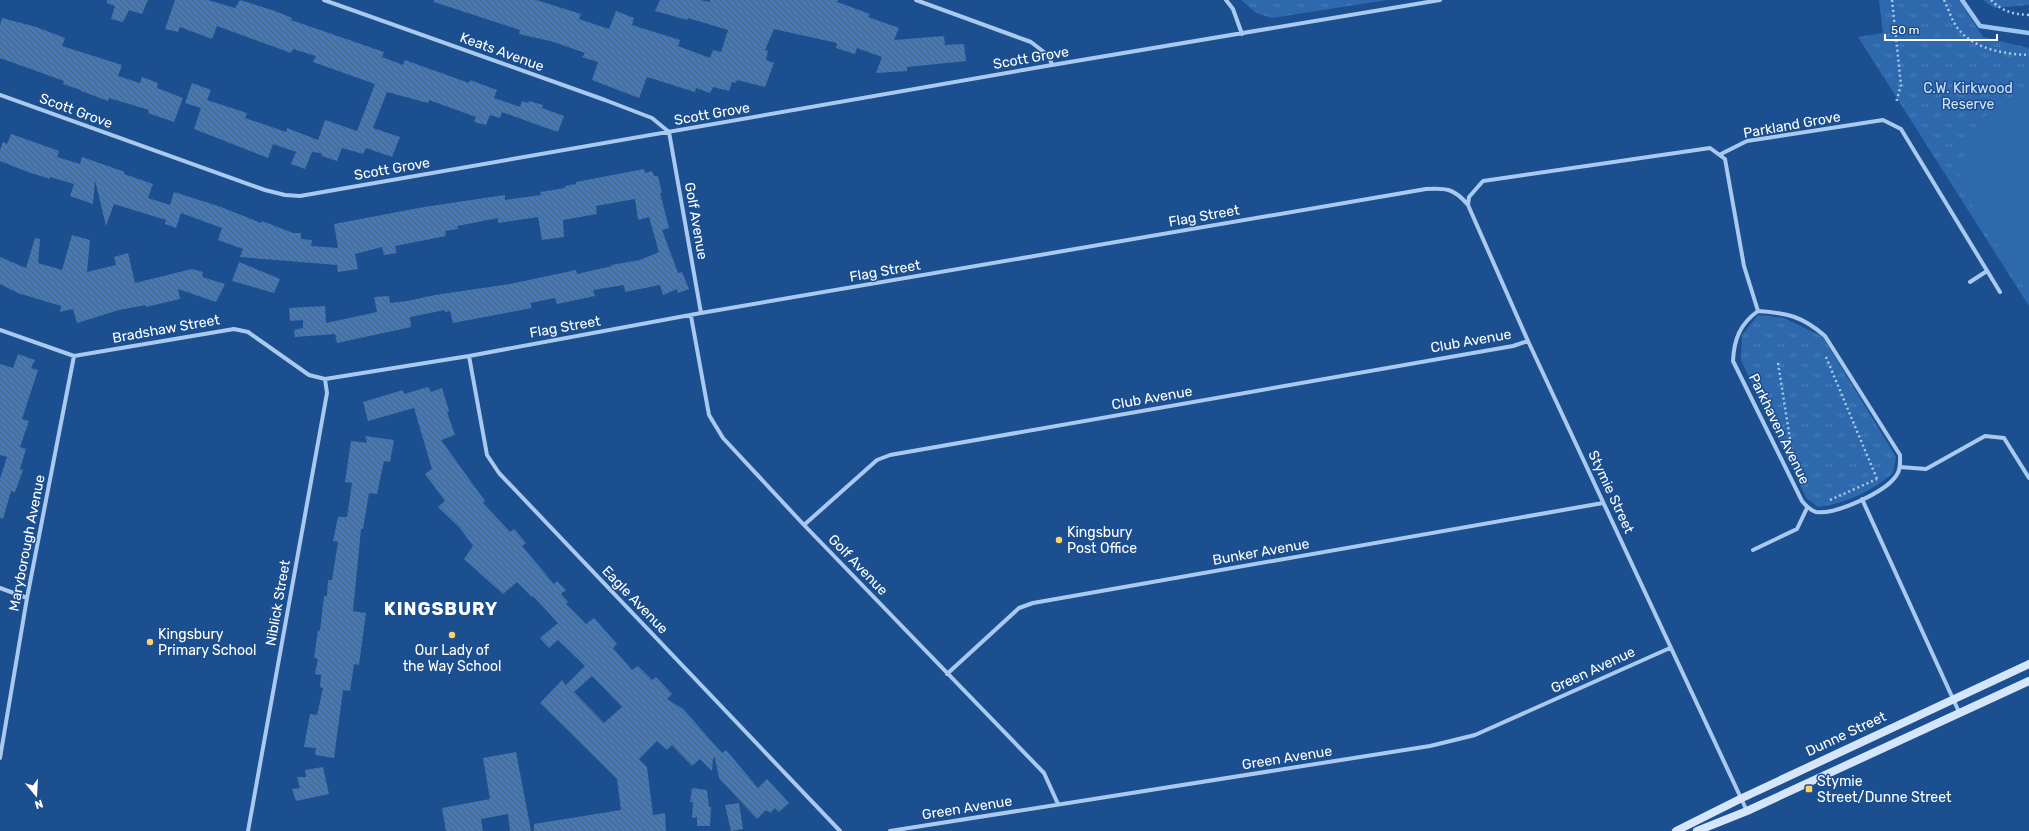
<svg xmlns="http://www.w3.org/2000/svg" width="2029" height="831" font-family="Rubik,sans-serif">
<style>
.park{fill:url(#park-tufts)}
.pitch{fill:#2e69ad}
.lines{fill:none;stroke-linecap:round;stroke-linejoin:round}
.stream{stroke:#9cc4f0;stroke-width:4.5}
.building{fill:url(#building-back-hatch);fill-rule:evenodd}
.path{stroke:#a9c9ee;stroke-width:2.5;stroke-dasharray:2 3;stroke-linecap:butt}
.minor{stroke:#a9c9ee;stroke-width:4}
.secondary{stroke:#d6e6fa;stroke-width:8}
.poi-dot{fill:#ffd166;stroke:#1b4f8f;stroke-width:1.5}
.labels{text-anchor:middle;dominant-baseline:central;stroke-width:3;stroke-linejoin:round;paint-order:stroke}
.street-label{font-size:14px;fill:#fff;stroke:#1b4f8f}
.park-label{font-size:14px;fill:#cfe3fa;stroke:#1b4f8f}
.poi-label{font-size:14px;fill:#fff;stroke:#1b4f8f;text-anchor:start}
.district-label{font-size:18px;font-weight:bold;letter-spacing:1px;fill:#fff;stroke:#1b4f8f}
</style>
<defs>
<pattern id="park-tufts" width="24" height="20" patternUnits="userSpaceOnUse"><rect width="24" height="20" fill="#2e69ad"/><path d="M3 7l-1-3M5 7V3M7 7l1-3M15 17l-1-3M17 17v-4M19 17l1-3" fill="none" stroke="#4d80b9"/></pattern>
<pattern id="building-back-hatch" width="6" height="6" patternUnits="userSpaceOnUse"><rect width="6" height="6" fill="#4478b7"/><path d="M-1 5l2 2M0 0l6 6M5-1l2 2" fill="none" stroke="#486282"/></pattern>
</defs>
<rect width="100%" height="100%" fill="#1b4f8f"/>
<!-- park -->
<path class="park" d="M1241,0H1387L1272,18L1256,13Z
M1879,0H1959L1983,37L2029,48V306L1858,37L1883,33Z
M1983,0H2029V5L1995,8Z
M1758,315L1784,318L1823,337L1896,457L1893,473C1870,492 1847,503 1818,507L1806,498L1741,360L1742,335Z"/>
<!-- pitch -->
<path class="pitch" d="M2029,92V296L1959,183L1969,135L1998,101Z"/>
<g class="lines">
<!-- stream -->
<path class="stream" d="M1962,0L1980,26L2029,33"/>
</g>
<!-- building -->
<path class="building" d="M107,0H148L142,14L129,10L123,22L111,19L115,6L107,3Z
M175,0H208L235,8L240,0L275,11L292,18L291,20L384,52L382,57L403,65L405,60L469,83L470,80L497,90L494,98L520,107L522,101L528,103L529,101L543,105L542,108L564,116L558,132L502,112L500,118L490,115L486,125L474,122L476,117L429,100L428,103L387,92L373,128L400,137L392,157L366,148L363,154L342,148L337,161L322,156L321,153L312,152L305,169L291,164L296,152L273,144L268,158L194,129L201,108L185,103L192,83L211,90L207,100L247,113L245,118L286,132L287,128L318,140L325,120L357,131L375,84L313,62L316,56L293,49L291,53L217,26L212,39L180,27L178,32L165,29Z
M434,0H536L581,14L579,19L609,29L616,11L634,18L632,25L680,40L678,46L710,58L713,50L721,52L728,30L688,18L687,20L655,11L660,0H700L710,2V0H838L837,2L870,14L868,17L899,28L894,40L944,36L945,45L964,44L966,61L907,67V71L876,73L882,57L857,48L855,54L836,48L837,43L774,29L765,50L768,51L766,60L774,63L765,87L737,80L736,83L732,82L729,91L713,87L710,93L696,88L695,92L647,77L639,98L592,80L598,62L582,57L585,53L554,42L519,34L520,30L434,2Z
M2,18L36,27L65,38L62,46L122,65L118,76L140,83L142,77L158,83L157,88L183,98L174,122L148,113L149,110L109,98L108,101L81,91V90L63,84L64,81L0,58V25Z
M11,134L59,151L57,157L80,164L82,157L125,172L124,174L153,184L148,198L170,205L174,192L221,207L261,223L262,221L293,233H301V239L312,240L311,246L338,248L334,224L424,207L505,195V200L541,195L540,192L565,188V186L576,184V182L644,169L645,173L652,171L654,176H658L662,193H660L669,228L662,230L678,273L682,272L689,289L678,293L677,289L663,295L660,285L625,292L624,285L593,290L595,296L557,304L555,298L530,303L532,308L453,323L450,311L445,312V310L410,317L411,327L337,343L335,334L295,337L294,330L303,328V320L290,321L289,308L325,306L326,323L377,312L374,297L389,296L390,303L407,301L435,295L510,284L576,270L577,274L612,266L611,265L640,260L659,252L649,217L638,220L635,199L596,206L597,214L563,220L564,237L542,240L538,217L498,223V218L457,226L458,229L445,231L446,236L395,246L397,253L384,255L382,247L355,254L358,269L338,272L337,265L240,257L243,249L218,240L222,228L181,213L176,228L165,224L166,220L114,204L106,226L95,180L93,204L70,196L74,184L50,177V179L28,172L0,161V150L3,142L7,144Z
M72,235L90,240L87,272L116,265L114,257L128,253L135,283L192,269L203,272L202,277L225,284L216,302L178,289L180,299L146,307V305L119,310L77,323L73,309L60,312L61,306L18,293L0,284V257L26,268L35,238L40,239L38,263L62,270Z
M239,262L280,279L274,293L232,281Z
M18,354L35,360L31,368L38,370L22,419L29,421L20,447L26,449L20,469L23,470L15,492L11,491L3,519L0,518V479L7,457L0,455V364L13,368Z
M428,387L431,392L442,388L449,411L447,412L455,435L441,440L485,501L483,503L510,532L514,529L526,543L522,546L554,584L557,581L566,590L561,594L568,602L566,604L586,624L594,618L617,644L613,648L632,670L638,666L652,680L656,677L672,694L667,699L683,709L722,753L726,750L758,788L767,779L789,803L779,812L775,808L770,813L766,810L757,819L719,778L715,758H713L712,771L700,759L692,766L672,745L667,750L657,741L639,759L647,767L653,815L665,813L666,831H534V824L621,810L617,779L540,703L562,680L566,685L585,666L558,640L549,648L540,638L558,623L533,596L532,597L517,582L503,594L464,559L473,546L460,528L438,507L445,501L425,474L432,469L414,408L368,421L363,402L403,390L404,394ZM592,676L622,707L604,723L574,692Z
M365,436L394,440L390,462L384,461L377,494L369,493L363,529H361L353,611L366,613L359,665L354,664L350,691L343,690L334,758L315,755L316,748L304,747L310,714L317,715L323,688L320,687L321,675L315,674L318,659L314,658L318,630L320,631L324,596H327L328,580H332L338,542L333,541L338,517H347L352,483L345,482L351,441L367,443Z
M516,752L531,831H510L508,814L481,819L483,831H446L442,808L490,799L483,758Z
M323,767L329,794L296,801L292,789L300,788L297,777H306L305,770Z
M692,788L707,790L709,807H711L710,826H697V817L692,818L693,802H690Z
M739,803L743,829L731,831L725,805Z"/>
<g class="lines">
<!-- path -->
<path class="path" d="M1892,0L1901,85L1896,103
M1944,0C1948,8 1951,18 1956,26C1972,49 2003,54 2029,55
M1991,0C2003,12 2013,14 2029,15
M1826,357L1877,479
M1778,363L1793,458
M1830,500L1877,479"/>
<!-- minor -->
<path class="minor" d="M324,0L605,100L652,118L669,132L701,313
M916,0L1031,42L1049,56L1052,65
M1226,0L1233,9L1242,34
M0,95L265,190L285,195L300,196L1052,65L1440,0
M1721,154L1747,141L1883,120L1901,129L2000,292
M1468,205L1469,197L1483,181L1710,148L1725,159L1744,266L1758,311
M1970,282L1987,271
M1758,311C1787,313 1802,316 1825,336L1900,455C1900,462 1901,470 1896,476C1885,492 1836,515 1816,512C1810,510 1806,506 1802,501L1733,361C1734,339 1740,324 1758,311Z
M691,316L709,415L723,438L804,525L1044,773L1058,804
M0,330L74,356L234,329L248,332L309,375L325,379L469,356L701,313L1426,189C1446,188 1454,188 1468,205L1528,341L1747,811
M469,356L487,455L499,473L840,831
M1900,467L1926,469L1985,436L2004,438L2029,478
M1862,499L1959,712
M804,525L877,460L890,455L1513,346L1528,341
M1753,550L1797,529L1807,508
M0,588L27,598
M947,674L1019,608L1033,603L1603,503
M0,758L27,598L74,356
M248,831L327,393L325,379
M890,831L1430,746L1475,735L1670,648"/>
<!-- secondary -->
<path class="secondary" d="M1676,831L1740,799L2029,664
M1697,831L1747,811L2029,681"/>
</g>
<!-- markers -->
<g class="poi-dot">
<circle cx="1059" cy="540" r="4"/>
<circle cx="452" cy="635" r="4"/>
<circle cx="150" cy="642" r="4"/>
<rect x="1805" y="785" width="8" height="8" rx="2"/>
</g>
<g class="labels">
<!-- street labels -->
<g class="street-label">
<text transform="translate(502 52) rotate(20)">Keats Avenue</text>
<text transform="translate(1031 58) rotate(-10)">Scott Grove</text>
<text transform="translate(76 111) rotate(20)">Scott Grove</text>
<text transform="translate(712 114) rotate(-10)">Scott Grove</text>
<text transform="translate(1792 125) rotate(-10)">Parkland Grove</text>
<text transform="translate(392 169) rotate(-10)">Scott Grove</text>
<text transform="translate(1204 216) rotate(-10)">Flag Street</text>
<text transform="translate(696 221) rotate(80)">Golf Avenue</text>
<text transform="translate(885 271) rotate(-10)">Flag Street</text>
<text transform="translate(565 327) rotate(-10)">Flag Street</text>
<text transform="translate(166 329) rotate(-10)">Bradshaw Street</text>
<text transform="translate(1471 341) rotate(-10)">Club Avenue</text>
<text transform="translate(1152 398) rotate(-10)">Club Avenue</text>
<text transform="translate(1779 429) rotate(64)">Parkhaven Avenue</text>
<text transform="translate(1611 492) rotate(65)">Stymie Street</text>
<text transform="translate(27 543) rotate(-79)">Maryborough Avenue</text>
<text transform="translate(1261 552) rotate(-10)">Bunker Avenue</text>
<text transform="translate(858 565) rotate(46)">Golf Avenue</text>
<text transform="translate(635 600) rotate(46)">Eagle Avenue</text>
<text transform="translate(278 603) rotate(-80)">Niblick Street</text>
<text transform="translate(1593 670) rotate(-25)">Green Avenue</text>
<text transform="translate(1846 734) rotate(-25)">Dunne Street</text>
<text transform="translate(1287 758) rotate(-9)">Green Avenue</text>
<text transform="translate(967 808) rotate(-9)">Green Avenue</text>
</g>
<!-- park labels -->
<g class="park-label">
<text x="1968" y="88">C.W. Kirkwood<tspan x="1968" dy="16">Reserve</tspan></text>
</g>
<!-- poi labels -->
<g class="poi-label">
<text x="1067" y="532">Kingsbury<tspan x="1067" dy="16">Post Office</tspan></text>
<text x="158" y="634">Kingsbury<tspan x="158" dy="16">Primary School</tspan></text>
<text x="452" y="650" text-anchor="middle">Our Lady of<tspan x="452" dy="16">the Way School</tspan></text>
<text x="1817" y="781">Stymie<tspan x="1817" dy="16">Street/Dunne Street</tspan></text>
</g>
<!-- district labels -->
<g class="district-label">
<text x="441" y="609">KINGSBURY</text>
</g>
</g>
<!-- north arrow -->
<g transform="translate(36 795) rotate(162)" stroke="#1b4f8f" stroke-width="3" paint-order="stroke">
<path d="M0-3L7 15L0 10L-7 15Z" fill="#ffffff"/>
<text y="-6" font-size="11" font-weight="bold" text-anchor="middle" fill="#ffffff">N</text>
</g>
<!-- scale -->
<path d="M1885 34v6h112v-6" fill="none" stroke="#ffffff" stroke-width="2"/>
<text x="1891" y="34" font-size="12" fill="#ffffff" stroke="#1b4f8f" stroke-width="3" paint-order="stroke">50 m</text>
</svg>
